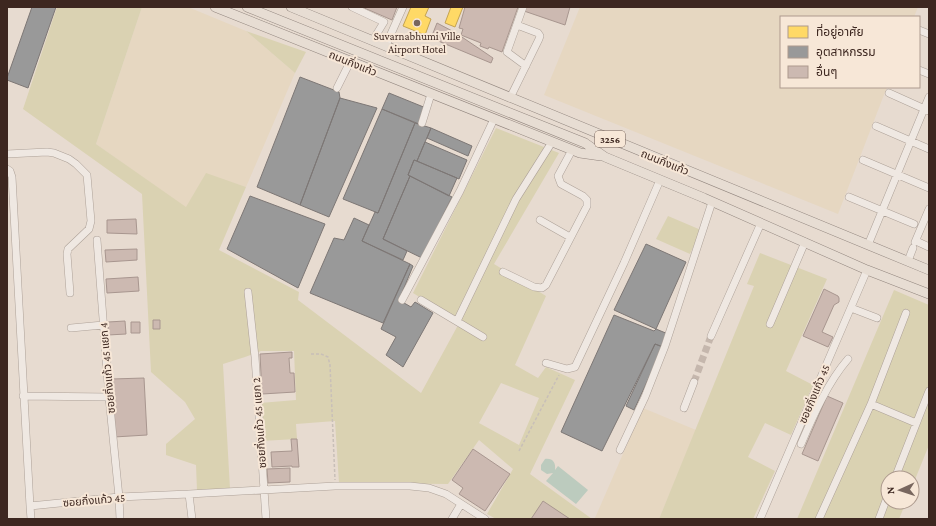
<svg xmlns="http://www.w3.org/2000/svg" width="936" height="526" font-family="'Crimson Pro','Noto Sans Thai',serif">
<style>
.farmland{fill:#e6d7c1}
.green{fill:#dad2b2;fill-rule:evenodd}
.water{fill:#bccbbe}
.homes{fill:#ffd966;stroke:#c5a451}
.industry{fill:#999;stroke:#7d7775}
.building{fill:#ccb9b1;stroke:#a8968f}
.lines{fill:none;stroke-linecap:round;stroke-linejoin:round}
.minor-tunnel{stroke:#c5b7ad;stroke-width:7;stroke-dasharray:7 3.5;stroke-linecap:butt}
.minor-casing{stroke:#ada198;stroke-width:8}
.major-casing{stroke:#92867f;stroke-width:10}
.path{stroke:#c8bfb8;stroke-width:1.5;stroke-dasharray:3 2;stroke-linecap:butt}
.minor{stroke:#efe8e2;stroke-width:7}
.major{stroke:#e7ddd3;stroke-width:9}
.poi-dot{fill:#78665e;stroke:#f7e7d7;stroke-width:1.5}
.labels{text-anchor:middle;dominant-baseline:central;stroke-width:4;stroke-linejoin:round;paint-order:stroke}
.shield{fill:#f7e7d7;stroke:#756157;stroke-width:1}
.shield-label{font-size:10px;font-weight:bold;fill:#3d2720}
.poi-label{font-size:11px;fill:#3d2720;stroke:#f7e7d7}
.street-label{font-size:11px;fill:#3d2720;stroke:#f7e7d7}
</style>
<rect width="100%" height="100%" fill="#e7dbd0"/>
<!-- farmland -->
<path class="farmland" d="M142,7H188L246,31L295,73L246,187L206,174L186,208L96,144Z
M580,7H918L914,17H781V87H887L838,214L544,95Z
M643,408L696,430L659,519H598L595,518Z"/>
<!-- green -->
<path class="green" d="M57,7H142L96,144L186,207L206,173L246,187L219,250L299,292L298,300L421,393L457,327L462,323L413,293L496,128L559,153L494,264L546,296L515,365L538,378L546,367L575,380L530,474L592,519H496L487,514L513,469L479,440L448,484L339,483L335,421L296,424L297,439L261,441L260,403L296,400L294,351H261L245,357L223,364L230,489L197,491L196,465L166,455V444L195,419L185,402L151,372L142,194L23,109ZM501,383L539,398L519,445L479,423Z
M246,31L306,52L295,73Z
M668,216L701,230L690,254L656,239Z
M760,253L827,279L786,371L813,385L791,435L765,423L748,457L775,471L753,519H659L754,286L747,284Z
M894,290L929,305V445L912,487V478H888V502H906L899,519H797Z"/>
<!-- water -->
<path class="water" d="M545,459C553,458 556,463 555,470L558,466L588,490L576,504L546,481L553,473L547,474L541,470V465Z"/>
<!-- homes -->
<path class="homes" d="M411,7H429L425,16L431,19L425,35L403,26Z
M451,7H463L455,27L445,23Z"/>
<!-- industry -->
<path class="industry" d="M32,7H56L28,88L7,80V78Z
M300,77L339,92L340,98L300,205L257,187Z
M389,93L426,108L419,124L382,109Z
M340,98L377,108L329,217L300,205Z
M382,109L415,123L378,213L343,199Z
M415,123L431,128L417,161L414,160L408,175L410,176L383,239L407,251L403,260L362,241L375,212L378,213Z
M431,128L472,146L468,156L427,138Z
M425,142L467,160L459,179L417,161Z
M414,160L457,178L449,196L408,175Z
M410,176L452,197L422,258L383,239Z
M250,196L325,224L298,288L227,249Z
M354,218L369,225L362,241L410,264L383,323L310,293L334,238L344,240Z
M646,244L686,262L656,329L614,310Z
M410,264L413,266L399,300L411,307L415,302L433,313L403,367L386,355L396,337L381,329Z
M614,315L654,331L656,329L668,334L663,347L655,344L602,451L561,432Z
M655,344L663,347L634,410L626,406Z"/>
<!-- building -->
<path class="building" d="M362,7H397L392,20Z
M465,7H518L502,52L489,47L488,49L480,46L481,43L461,35L463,29L459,28Z
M525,7H570L565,25L524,11Z
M437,23L456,33L493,58L491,63L431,38Z
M136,219L137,234L107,233V220Z
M137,249V260L106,262L105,250Z
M138,277L139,291L107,293L106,279Z
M824,289L838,296L839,298V302L834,305L822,332L833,337L828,347L803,336Z
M153,320H160V329H153Z
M125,321L126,334L108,335V322Z
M131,322H140V333H131Z
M292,352V358H289L290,373H294L295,392L262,394L260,354Z
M144,378L147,435L114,437L112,379Z
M827,396L843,403L818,461L802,454Z
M291,439H297L299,467H292V466L272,467L271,452L292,451Z
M473,449L510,474L485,511L459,494L463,488L452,480Z
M290,468V482L268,483L267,469Z
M543,501L570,519H531Z"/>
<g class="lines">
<!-- minor-tunnel -->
<path class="minor-tunnel" d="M694,382L711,336"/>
<defs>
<path id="minor" d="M352,7L384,22L373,40
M523,7L507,52L526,66
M919,30L929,34
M386,45L403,7
M919,70L929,74
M337,88L350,62
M889,93L929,111
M510,98L539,39L540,36L538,33L517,25
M422,123L431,94
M876,126L929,149
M7,154L47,152L54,153L69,159L76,164L87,175L91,221L89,229L68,249L67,254L70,293
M863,160L929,188
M7,169L10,171L12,177L30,506L119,497L189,494L335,486H410L429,488L446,494L485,519
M849,197L914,224
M540,220L570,237
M97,240L109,397L119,497L120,519
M916,241L929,247
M915,242L929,209
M868,245L929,97
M908,261L913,248
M503,272L534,287L542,288L546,285L587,206V200L583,196L561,184L558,176L572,150
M248,292L255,357L266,519
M402,300L460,191L494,119
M421,300L483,337
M851,308L877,318
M457,321L516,199L552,142
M770,324L805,242
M71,328L103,325
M711,336L761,223
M546,363L567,369L575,367L624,263L660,180
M23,396L109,397
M871,404L916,423
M684,408L694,382
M801,444C813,416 828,382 848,359
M620,450L645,397L665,346L712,202
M895,478L929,391
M189,494L192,519
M30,506L31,519
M452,519L461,504
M760,519L867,270
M819,519L871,404L906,313
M879,519L888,495"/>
<path id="major" d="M215,7L580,153L601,156
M247,7L585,143L605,157L704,198L867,270L929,294
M291,7L929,270"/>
</defs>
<!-- minor casing -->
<use href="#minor" class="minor-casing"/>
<!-- major casing -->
<use href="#major" class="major-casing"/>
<!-- path -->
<path class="path" d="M311,354H321L328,357L330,365L335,480
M519,451L559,375"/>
<!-- minor -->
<use href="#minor" class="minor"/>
<!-- major -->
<use href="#major" class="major"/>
</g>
<!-- markers -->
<circle class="poi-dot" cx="417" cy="23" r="4"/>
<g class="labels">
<!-- shield labels -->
<rect class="shield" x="595" y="131" width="30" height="16" rx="3"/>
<g class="shield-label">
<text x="610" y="139">3256</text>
</g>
<!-- poi labels -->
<g class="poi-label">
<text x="417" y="36">Suvarnabhumi Ville<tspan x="417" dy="13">Airport Hotel</tspan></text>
</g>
<!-- street labels -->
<g class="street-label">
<text transform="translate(353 63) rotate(22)">ถนนกิ่งแก้ว</text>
<text transform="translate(665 162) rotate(22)">ถนนกิ่งแก้ว</text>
<text transform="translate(107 368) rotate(-95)">ซอยกิ่งแก้ว 45 แยก 4</text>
<text transform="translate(814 394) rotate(-67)">ซอยกิ่งแก้ว 45</text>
<text transform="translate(259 423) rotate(-94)">ซอยกิ่งแก้ว 45 แยก 2</text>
<text transform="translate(94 500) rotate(-5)">ซอยกิ่งแก้ว 45</text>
</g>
</g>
<!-- border -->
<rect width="936" height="526" fill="none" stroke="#3d2720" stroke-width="16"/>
<!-- legend -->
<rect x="780" y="16" width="140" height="72" fill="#f7e7d7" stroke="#ad9a8e"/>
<rect x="788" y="26" width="20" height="12" fill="#ffd966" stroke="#ad9a8e"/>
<text x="816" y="36" font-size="12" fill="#3d2720">ที่อยู่อาศัย</text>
<rect x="788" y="46" width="20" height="12" fill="#999999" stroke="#ad9a8e"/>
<text x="816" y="56" font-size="12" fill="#3d2720">อุตสาหกรรม</text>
<rect x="788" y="66" width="20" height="12" fill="#ccb9b1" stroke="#ad9a8e"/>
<text x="816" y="76" font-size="12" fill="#3d2720">อื่นๆ</text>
<!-- north arrow -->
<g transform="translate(900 490) rotate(267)"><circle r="19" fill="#f7e7d7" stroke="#ad9a8e"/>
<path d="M0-3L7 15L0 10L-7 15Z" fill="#78665e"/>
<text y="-6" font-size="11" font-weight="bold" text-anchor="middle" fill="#3d2720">N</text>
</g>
</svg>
